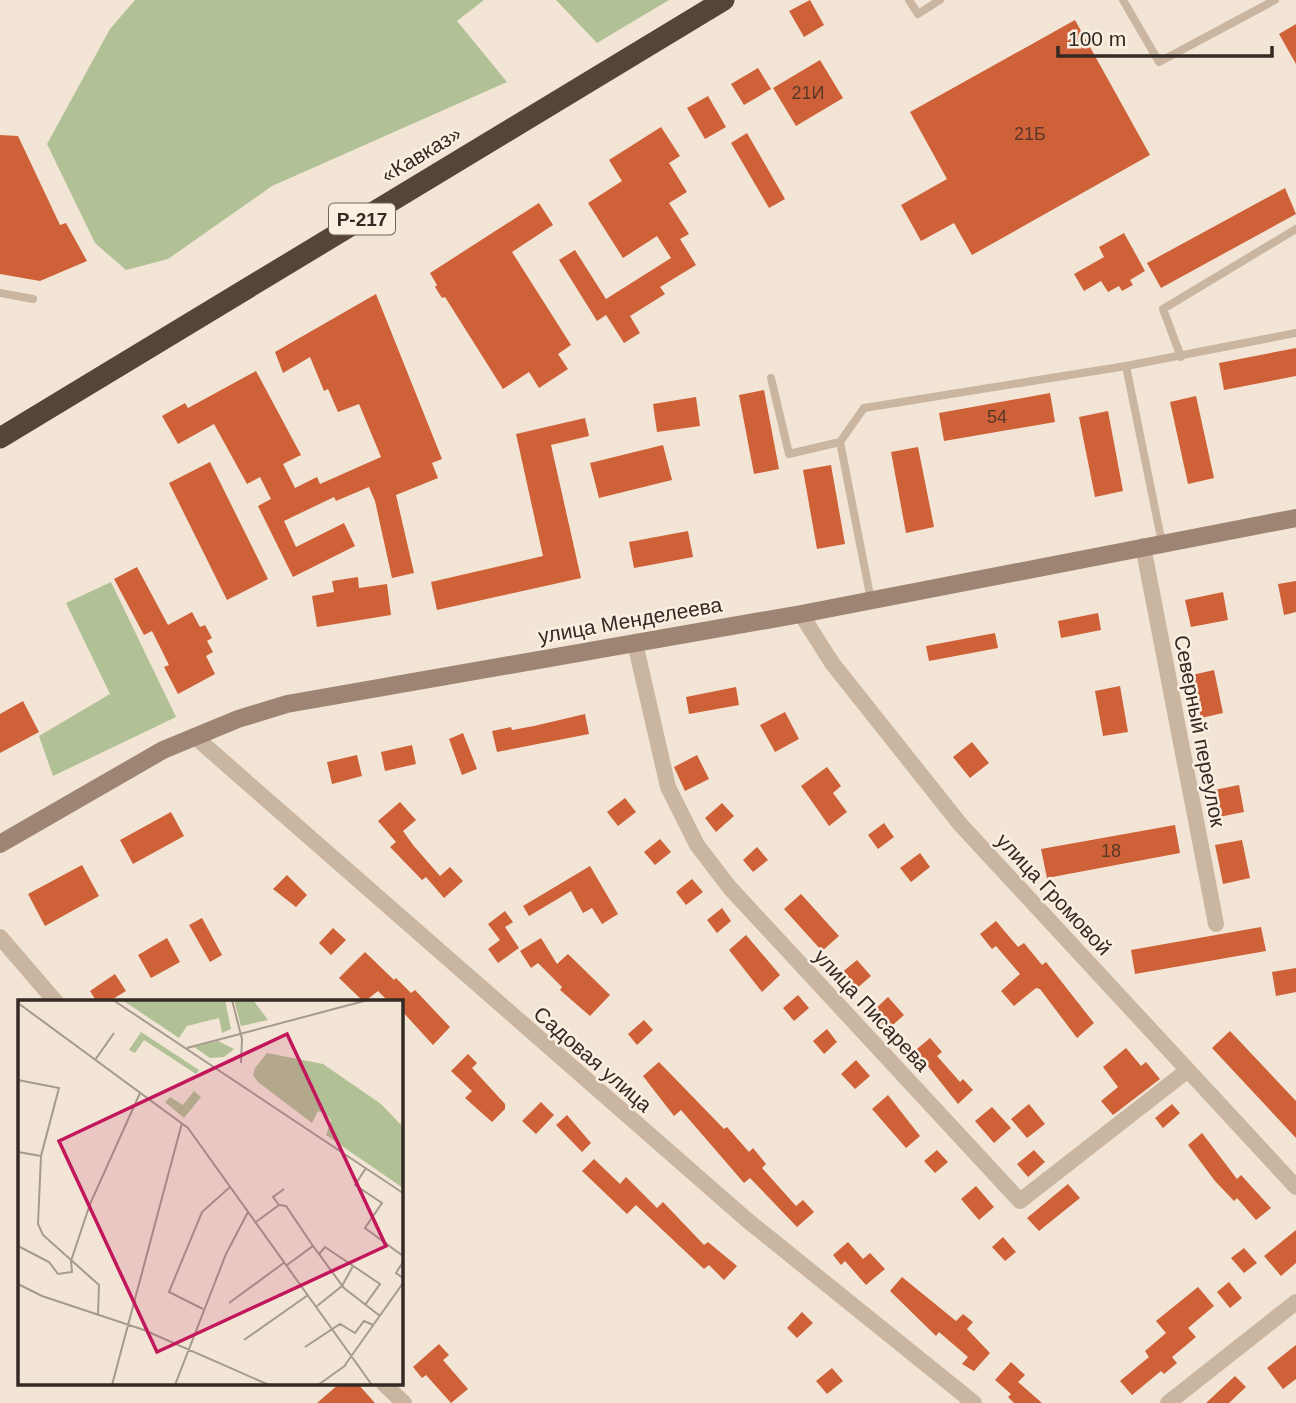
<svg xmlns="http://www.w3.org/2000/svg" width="1296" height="1403" font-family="Helvetica,sans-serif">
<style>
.green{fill:#b1c195}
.building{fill:#ce6138}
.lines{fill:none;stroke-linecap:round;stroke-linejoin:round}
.lane{stroke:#cab5a1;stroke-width:8}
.street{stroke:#cab5a1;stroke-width:16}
.secondary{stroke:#9e8472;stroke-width:18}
.highway{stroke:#56443b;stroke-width:21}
.labels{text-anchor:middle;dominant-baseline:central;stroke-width:5;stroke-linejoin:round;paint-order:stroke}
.number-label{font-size:18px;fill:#5a3829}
.shield{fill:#faefe1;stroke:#6f655d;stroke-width:2}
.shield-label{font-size:19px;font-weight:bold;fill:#342a24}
.street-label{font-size:21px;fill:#342a24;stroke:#faefe1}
.inset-road{fill:none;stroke:#a69a8e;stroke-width:2}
.view{fill:#c2185b;fill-opacity:0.15;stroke:#c2185b;stroke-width:3.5}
.inset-edge{fill:none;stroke:#342a24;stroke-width:3.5}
</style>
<rect width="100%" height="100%" fill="#f2e5d5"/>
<!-- green -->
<path class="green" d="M135,0H484L457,21L507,82L272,186L168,259L126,270L95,243L47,144L110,29Z
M556,0H669L597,43Z
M111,582L176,717L53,776L39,736L110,694L66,603Z"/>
<!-- building -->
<path class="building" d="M810,0L824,25L804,37L789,11Z
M1075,20L1150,155L972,255L954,223L921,241L901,205L947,179L910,112Z
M1296,24V64L1279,34Z
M820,60L843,98L796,126L773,88Z
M758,68L771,89L744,105L731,84Z
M708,96L726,127L705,139L687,108Z
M661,127L680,156L669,163L687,192L669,203L689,234L680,239L696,265L660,287L665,294L630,316L640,333L624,343L606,315L597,321L559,260L575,250L606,299L671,258L657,236L623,258L588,203L622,181L609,160Z
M747,133L785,199L769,208L731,143Z
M0,135L18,136L60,225L66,223L87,261L40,281L0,274Z
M1285,188L1296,214L1161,288L1147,263Z
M539,203L553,225L512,252L571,345L558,354L568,369L539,388L529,372L503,389L445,297L442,298L435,287L437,285L430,273Z
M1124,233L1145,271L1130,280L1133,285L1122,291L1119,286L1108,292L1101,281L1084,291L1074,274L1104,257L1099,247Z
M376,294L442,459L432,463L438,478L396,495L414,573L392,578L375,501L369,487L336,501L334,497L284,521L296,547L344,523L355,546L293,577L258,506L271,499L260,477L247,484L214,424L178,444L162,416L185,403L188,408L256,371L301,455L283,464L295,488L317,477L320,484L381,457L359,404L338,412L328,389L324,391L310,357L283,373L275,352Z
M1296,348V376L1224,390L1219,363Z
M764,390L779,469L754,474L739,395Z
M1050,393L1055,422L944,441L939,413Z
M1196,396L1214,478L1188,484L1170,402Z
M696,397L700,426L657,432L653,404Z
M1108,411L1123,491L1095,497L1079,417Z
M585,418L589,436L551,445L581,578L437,610L431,582L543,556L516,434Z
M663,445L672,480L599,498L590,463Z
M918,447L934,527L906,533L891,452Z
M210,462L268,579L227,600L169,483Z
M831,465L845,544L817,549L803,470Z
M688,531L693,557L634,568L629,542Z
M137,567L168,625L192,612L200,627L205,625L212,638L207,641L213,652L206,656L215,674L178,694L164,667L169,665L152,631L144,635L114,579Z
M358,577L359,588L387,584L391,615L317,627L312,596L334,592L332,581Z
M1296,581V612L1284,615L1278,584Z
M1223,592L1228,620L1191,627L1185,600Z
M1098,613L1101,630L1061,638L1058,621Z
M995,633L998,648L929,661L926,646Z
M1214,670L1223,713L1201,718L1192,675Z
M1120,686L1128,732L1103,736L1095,691Z
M736,687L739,705L689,714L686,697Z
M23,701L39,732L0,753V714Z
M785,712L799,739L775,752L760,725Z
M585,714L589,734L497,752L492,731L511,727L512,730L534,726Z
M463,733L477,769L462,775L449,739Z
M972,742L989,763L970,778L953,757Z
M412,745L416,764L385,771L381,752Z
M357,755L362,776L332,784L327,762Z
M697,755L709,779L685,791L674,767Z
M827,767L841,786L833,793L847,812L829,826L801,786Z
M1239,785L1244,812L1219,817L1214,790Z
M625,798L636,812L618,826L607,812Z
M400,802L416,820L403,831L413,845L440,876L450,867L463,881L444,898L426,877L422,880L390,847L396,842L378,821Z
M722,803L734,816L716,832L705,818Z
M171,812L184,836L133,864L120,840Z
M884,823L894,837L878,849L868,835Z
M1175,825L1180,853L1047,878L1041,849Z
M660,839L671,852L655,865L644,852Z
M1242,840L1250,878L1223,884L1215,845Z
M757,847L768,860L753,872L743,860Z
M920,853L930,867L911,882L900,868Z
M82,865L99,896L45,926L28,894Z
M590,866L618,914L602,924L592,908L583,913L571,891L529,916L523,906Z
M287,875L307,895L296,907L273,889Z
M692,879L703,892L686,905L676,892Z
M801,894L839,936L822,951L784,909Z
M722,908L731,921L717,933L707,920Z
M505,911L513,922L505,927L519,948L498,963L488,949L500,940L488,924Z
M202,918L222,955L210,962L189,925Z
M996,921L1018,947L1024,943L1042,965L1046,962L1094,1023L1077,1038L1040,989L1036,988L1014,1006L1001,991L1020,974L996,946L992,949L980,934Z
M1261,927L1266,951L1135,974L1131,950Z
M333,928L346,940L331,955L319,943Z
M746,935L780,975L762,992L729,950Z
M167,938L180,962L151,978L138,955Z
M541,938L557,964L568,954L610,995L590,1016L560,990L562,987L538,963L531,968L520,951Z
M365,952L394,980L396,978L411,993L415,990L450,1027L433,1045L401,1010V1002H389L378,991L364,1002L339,978Z
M857,960L871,976L855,990L840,974Z
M1296,968V992L1276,996L1272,972Z
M115,974L126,991L108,1002H97L90,991Z
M798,995L809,1008L794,1021L783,1008Z
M888,997L904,1015L886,1031L871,1013Z
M644,1020L653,1030L637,1045L628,1034Z
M827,1029L837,1042L824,1054L813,1041Z
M1230,1031L1296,1101V1138L1212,1048Z
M930,1038L942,1052L937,1056L960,1082L963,1079L973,1090L958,1104L927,1065L923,1068L911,1054Z
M1126,1048L1141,1066L1146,1062L1160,1079L1113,1115L1101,1101L1118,1087L1103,1067Z
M468,1054L477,1063L472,1068L505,1104V1109L492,1122L465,1098L472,1091L451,1071Z
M856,1060L870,1076L855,1089L841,1074Z
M659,1062L724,1129L727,1127L749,1152L753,1148L766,1164L762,1168L796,1206L803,1200L814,1212L797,1227L750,1178L744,1183L681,1110L674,1116L643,1076Z
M888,1095L920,1136L906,1148L872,1109Z
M541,1102L554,1115L536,1134L522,1121Z
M1029,1104L1045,1124L1027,1138L1011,1119Z
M1172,1104L1180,1113L1163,1128L1155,1118Z
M992,1107L1011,1128L994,1143L975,1121Z
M567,1115L591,1143L582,1152L556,1125Z
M1202,1133L1237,1179L1241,1175L1271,1208L1256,1220L1237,1198L1234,1201L1215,1181L1188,1145Z
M937,1150L948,1162L935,1173L924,1161Z
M1034,1150L1045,1162L1028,1177L1017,1164Z
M594,1159L620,1184L626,1177L657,1208L663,1202L704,1245L708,1242L737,1266L724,1280L709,1265L704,1269L636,1205L627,1214L582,1171Z
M1068,1184L1080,1198L1039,1231L1027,1218Z
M976,1186L994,1207L979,1220L961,1199Z
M1296,1230V1263L1281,1276L1264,1256Z
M1003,1237L1016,1252L1005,1261L992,1247Z
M848,1242L863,1259L870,1253L885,1269L866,1285L845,1261L841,1265L833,1255Z
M1244,1248L1257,1263L1244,1273L1231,1258Z
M902,1277L956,1321L963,1314L973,1322L967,1329L990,1353L974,1371L962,1364L968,1357L939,1332L936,1336L890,1291Z
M1229,1282L1242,1298L1230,1308L1217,1292Z
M1198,1287L1214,1306L1188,1328L1196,1337L1172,1357L1177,1363L1164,1374L1161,1371L1132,1395L1120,1381L1149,1357L1145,1351L1166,1333L1156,1321Z
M802,1312L813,1323L797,1338L787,1328Z
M439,1344L449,1355L443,1360L468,1389L451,1403L426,1375L422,1378L413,1367Z
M1296,1345V1379L1283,1389L1267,1368Z
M1011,1362L1025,1375L1018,1382L1042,1403H1014L1008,1397L1011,1394L995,1380Z
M832,1368L843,1381L827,1394L816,1381Z
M1235,1376L1246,1387L1229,1403H1206Z
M339,1384H358L375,1403H317Z"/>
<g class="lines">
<!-- lane -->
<path class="lane" d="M909,0L918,14L940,0
M1123,0L1159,62L1275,0
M0,293L33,299
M1181,357L1163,309L1296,229
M771,378L789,454L840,442
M1162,543L1126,366L1296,333
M871,600L840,442L864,408L1126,366"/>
<!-- street -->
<path class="street" d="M1143,546L1216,924
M801,614L832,663L960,824L1296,1187
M635,643L668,787L697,845L730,888L1020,1201L1188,1070
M194,736L747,1220L974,1403
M0,937L56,1002
M384,1384L404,1403
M1168,1403L1296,1302"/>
<!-- secondary -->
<path class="secondary" d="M0,844L163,750L238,719L287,704L801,614L1296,518"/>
<!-- highway -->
<path class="highway" d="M0,438L724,0"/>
</g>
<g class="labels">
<!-- number labels -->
<g class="number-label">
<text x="808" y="93">21И</text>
<text x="1030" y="134">21Б</text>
<text x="997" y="417">54</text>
<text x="1111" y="851">18</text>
</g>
<!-- shield labels -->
<rect class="shield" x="329" y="203.5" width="66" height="31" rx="5"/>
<g class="shield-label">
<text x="362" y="219">Р-217</text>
</g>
<!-- street labels -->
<g class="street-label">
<text transform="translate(421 154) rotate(-31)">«Кавказ»</text>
<text transform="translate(630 620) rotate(-10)">улица Менделеева</text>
<text transform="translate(1200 731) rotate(79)">Северный переулок</text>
<text transform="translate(1054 894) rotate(47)">улица Громовой</text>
<text transform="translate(872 1010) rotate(47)">улица Писарева</text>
<text transform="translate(593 1059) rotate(41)">Садовая улица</text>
</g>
</g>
<!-- overview -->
<g transform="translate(18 1000)">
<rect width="385" height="385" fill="#f2e5d5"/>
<path d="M104,0H207L213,29L204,33L201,18L169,26L161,38ZM216,0H235L250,20L223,26ZM123,32L181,70L178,74L126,40L117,53L111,50ZM200,41L216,49L206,57L192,58L176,47ZM249,53L305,64L363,104L385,127V188L308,135L313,121L308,114L300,111L294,123L240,82L235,75L237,68ZM176,91L183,97L166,118L147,102L152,97L165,105Z" fill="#b1c195"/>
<path class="inset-road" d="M95,0L385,193M214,0L224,39L223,63M0,3L170,128L354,385M169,48L350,0M77,60L96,33M0,80L41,88L23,156L20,224L25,235L81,285L80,314M0,152L23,156M348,168L337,185L364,203L347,228L385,256M261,205L255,197L266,189M238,222L261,205L268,206L295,246M0,246L31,262L40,274L54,272L53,261L72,204L122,93M301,254L307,247L362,284L347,305M385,262L378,273L385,278M269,265L295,246L326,288L362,316M0,284L24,296L126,330L251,385M211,303L267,262M299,306L324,286L335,266M185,309L151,292L184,212L212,187M226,340L290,295M287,347L322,324L337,333L346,321L355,325M327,365L385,283M94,385L164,123M157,385L208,254L230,212M300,385L328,365"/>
<path class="view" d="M269,34L368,246L139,352L41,141Z"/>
<rect width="385" height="385" class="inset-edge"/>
</g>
<!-- scale -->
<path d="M1058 46v10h214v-10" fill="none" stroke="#342a24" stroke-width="3.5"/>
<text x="1068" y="46" font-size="21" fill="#342a24" stroke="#faefe1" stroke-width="5" paint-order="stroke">100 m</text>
</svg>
